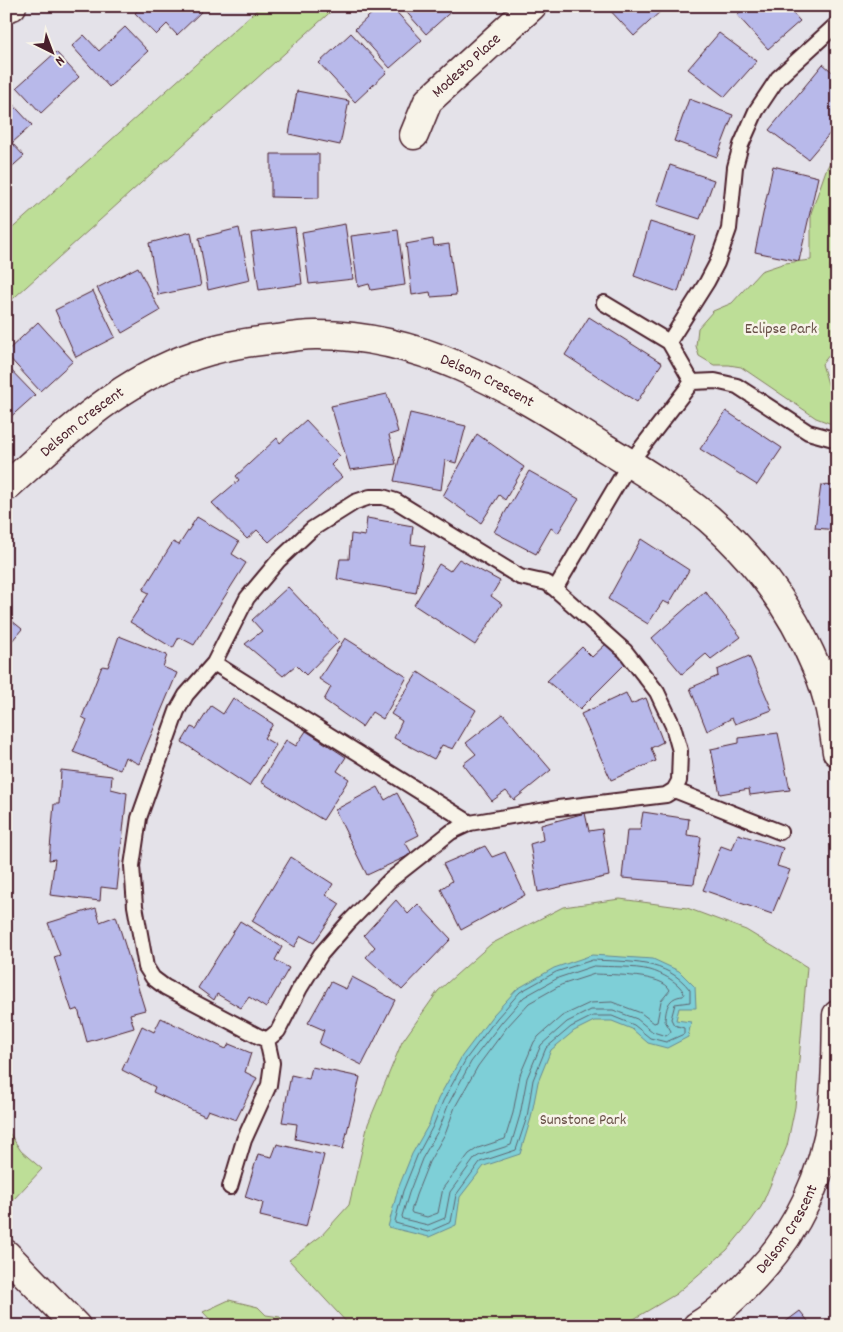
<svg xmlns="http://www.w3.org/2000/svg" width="843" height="1332" font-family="Dekko,sans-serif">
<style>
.green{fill:#bdde97;stroke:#847e61}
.water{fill:#7ecfd7;stroke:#698992}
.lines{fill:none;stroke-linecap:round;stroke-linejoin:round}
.shore{stroke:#5f6570;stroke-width:1}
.building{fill:#b8b9ea;stroke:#4a1f2b}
.lane-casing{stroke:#4a1f2b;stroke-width:18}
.street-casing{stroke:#4a1f2b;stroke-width:31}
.secondary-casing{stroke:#4a1f2b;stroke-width:31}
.lane{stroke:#f7f3e8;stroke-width:14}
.street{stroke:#f7f3e8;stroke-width:28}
.secondary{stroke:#f7f3e8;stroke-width:28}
.labels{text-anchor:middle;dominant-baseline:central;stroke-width:5;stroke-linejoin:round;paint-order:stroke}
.street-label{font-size:16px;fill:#4a1f2b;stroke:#f7f3e8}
.park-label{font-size:16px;fill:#674f46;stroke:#f7f3e8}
</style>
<rect width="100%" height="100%" fill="#e4e2e9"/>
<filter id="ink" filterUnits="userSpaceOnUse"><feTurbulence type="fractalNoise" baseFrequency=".02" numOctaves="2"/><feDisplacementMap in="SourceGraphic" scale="10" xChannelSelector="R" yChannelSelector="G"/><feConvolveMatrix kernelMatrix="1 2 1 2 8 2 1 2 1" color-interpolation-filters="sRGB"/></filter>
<g filter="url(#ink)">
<!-- green -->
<path class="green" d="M261,6H337L6,305V234Z
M837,149V348L834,349L822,364L835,407L837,426L816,418L741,367L729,365H714L699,356L696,346L698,328L713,311L732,303L761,271L785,263L811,260V213L826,170Z
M620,899L687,908L746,930L807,967L795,1107L787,1146L761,1207L751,1221L727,1250L676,1294L622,1326H350L289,1260L321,1236L349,1205L368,1124L402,1042L438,991L491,944L563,907Z
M6,1128L21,1151L42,1169L13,1200L6,1193Z
M229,1300L258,1307L266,1315L280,1317L286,1326H216L203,1312Z"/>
<!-- water -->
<path class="water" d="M592,955L653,959L679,971L695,987L696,1008H679L676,1020L691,1022L688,1037L667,1048L648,1043L632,1029L612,1021H594L574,1031L551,1050L538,1082L531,1118L520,1154L484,1166L460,1197L456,1225L429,1237L388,1227L398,1189L412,1154L429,1124L438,1099L462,1056L493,1015L517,989L554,968Z"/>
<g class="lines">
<!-- shore -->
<path class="shore" d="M593,960C628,962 667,959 690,990V1002L675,1004L671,1019L674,1025L684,1028V1034L666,1042L650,1038L634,1025L612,1016H593L571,1027L546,1048L533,1080L527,1117L516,1150L480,1162L456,1195L451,1222L428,1232L395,1223V1221L403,1191L417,1156L433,1126L443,1101L466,1059L497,1018L520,992L556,972Z
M594,966C611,967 633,966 650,970C661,973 681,983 684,994L683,996C668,997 666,1008 665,1021L671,1031L670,1033L666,1036L653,1032L637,1019L613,1010H591L567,1022L541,1045L527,1078L520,1115L511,1145L480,1155L475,1158L450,1192L445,1218L428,1225L403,1219L402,1216L409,1193L422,1159L439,1129L449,1103L471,1062L502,1022L524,997L558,978Z
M595,974C612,975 663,974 670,990L661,1001L657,1022L654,1023L641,1013L612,1002L590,1003L562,1016L539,1036L534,1042L520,1075L513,1113L505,1139L478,1148L469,1154L443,1188L438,1213L427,1217L412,1213L411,1211L416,1195L429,1162L446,1132L455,1107L478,1066L507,1027L529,1003L561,985Z"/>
</g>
<!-- building -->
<path class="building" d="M142,6H197L202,11L177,35L167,24L156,35L135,13Z
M380,6H391L422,40L390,68L355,29Z
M401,6H456V7L426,34Z
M606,6H661L663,9L634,36Z
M747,6H786L800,21L768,49L737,15Z
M125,27L148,51L109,87L72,46L84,35L99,51Z
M351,33L387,72L355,102L319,63Z
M719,33L757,61L725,97L688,69Z
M56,52L79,77L41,113L17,87Z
M823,64L837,76V125L808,159L769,130Z
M297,91L349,101L340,145L289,134Z
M6,97L32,125L12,143L24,156L6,172Z
M689,99L733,115L717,157L674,141Z
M271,154H319V198L271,197Z
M670,165L714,180L700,219L657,205Z
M773,166L818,177L799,261L755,252Z
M650,222L695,236L678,292L634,276Z
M345,224L353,279L309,284L302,232Z
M295,227L302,284L259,290L251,233Z
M239,228L250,280L208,290L199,238Z
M398,230L405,285L371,290L369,284L358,287L351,236Z
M191,232L201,286L158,295L149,243Z
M433,239L434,246L449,244L456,295L431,297L430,292L412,295L406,244Z
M138,267L160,311L122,333L97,288Z
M93,291L115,337L76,357L55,310Z
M589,317L662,363L637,402L565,355Z
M38,322L73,361L40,391L6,354V352Z
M6,365L35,395L6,421Z
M387,394L398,432L389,435L396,464L350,470L331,406Z
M726,411L782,448L757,485L700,449Z
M410,413L466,426L456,463L445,460L441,490L394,481Z
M306,420L340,456L331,465L342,477L269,542L257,530L247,539L212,503L239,480L236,476L277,438L280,443Z
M477,434L524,467L505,500L499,495L481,523L443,496Z
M529,471L579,499L558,533L551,528L536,554L494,532Z
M821,485L837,486V530L815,528Z
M197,517L239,542L232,554L246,563L194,645L179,637L173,648L130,622L149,593L143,590L173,542L179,545Z
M367,518L413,526L411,544L425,546L416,593L337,579L340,559H349L351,534L365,536Z
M641,539L689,570L669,604L663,601L648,624L608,599Z
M459,559L500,581L491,596L502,604L475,645L414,605L439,564L450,571Z
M288,587L339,641L306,675L296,665L283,676L245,644L262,631L252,620Z
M705,591L741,637L711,659L706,654L682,674L652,638Z
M6,616L22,629L6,648Z
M119,636L167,655L163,667L177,673L139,764L125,757L120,770L73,752L87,720L82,717L102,666L108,667Z
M345,638L407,677L383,719L372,712L362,727L324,700L331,687L319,679Z
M607,643L627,662L580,709L547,681L582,647L592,657Z
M749,656L772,710L735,724L732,718L707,731L690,688L718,676L717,670Z
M418,672L476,710L453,749L442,745L434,759L394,738L402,721L391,714Z
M626,693L631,704L646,698L663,742L651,748L656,761L611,780L581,714Z
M233,698L273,724L264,738L276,745L249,786L182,742L191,727L196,729L211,706L223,714Z
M503,714L551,770L514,800L506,791L492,801L463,764L476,754L466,743Z
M306,731L346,757L337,771L349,779L323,820L261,782L286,740L296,746Z
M778,733L790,790L750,795L749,789L720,794L711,749L739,743V738Z
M61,770L112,776L111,789L127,793L117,889L101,887L100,901L50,895L55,859L49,860L54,804H59Z
M378,787L385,800L397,793L419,835L405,842L412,854L367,875L335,810Z
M643,812L689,819L687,835L701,837L694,884L622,878L627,830H640Z
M585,813L589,831L602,829L609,876L538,892L530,844L543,840L541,825Z
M738,834L783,848L777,866L790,870L772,914L703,890L721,846L732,850Z
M485,846L492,857L505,852L525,895L461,930L441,889L452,881L443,864Z
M291,857L333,884L326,895L340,904L314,943L301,936L294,947L252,921Z
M396,900L408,914L418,904L451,939L402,990L366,957L375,947L364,935Z
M96,908L100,922L116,916L145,1010L130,1014L134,1028L87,1042L78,1009L72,1011L54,957L60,955L48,923Z
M240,921L282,947L275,960L289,968L266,1008L249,997L241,1008L217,994L214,1000L198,988Z
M352,977L395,1000L362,1065L319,1044L324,1030L308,1023L331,982L346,989Z
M161,1018L226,1049L229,1044L251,1053L245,1072L257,1078L236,1120L208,1110L205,1116L153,1092L155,1087L122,1070L142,1026L154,1032Z
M312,1067L360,1077L343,1149L295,1139L297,1124L282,1122L291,1075L309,1079Z
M277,1144L324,1155L306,1227L260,1216L263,1203L245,1197L258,1154L272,1157Z
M800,1311L812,1326H780Z"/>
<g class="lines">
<defs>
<path id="lane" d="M604,303L669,342
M692,382L669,342L707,282L717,263L729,229L735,167L741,145L756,111L778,78L837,24
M692,382L715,381L737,386L808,432L837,440
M370,497H383L396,501L520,577L547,583L555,589L625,651L657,692L673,726L680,751L679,781L674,790L666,795L558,808L470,823L451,832L389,881L348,923L321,954L300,988L278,1031L267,1040L258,1036L165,987L153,978L146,967L135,906L132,866L139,818L177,711L186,695L214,663L247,598L278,561L312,529L355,502Z
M555,589L629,464L692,382
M214,663L470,823
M818,670L837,663
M674,790L780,832
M230,1187L244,1140L269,1085L272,1063L267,1040"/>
<g id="street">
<path d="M6,8L12,6"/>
<path id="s1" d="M414,135L428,101L532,6"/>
</g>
<g id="secondary">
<path id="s2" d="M6,487C68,432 126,374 209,351C231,345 255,341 278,339C290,337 303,335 315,335C419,334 507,386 592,440C631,464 672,488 708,518C755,559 793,611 817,669C829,695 833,724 837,752"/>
<path d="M6,1254L76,1326"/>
<path id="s3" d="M697,1326C719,1313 737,1295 755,1276C797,1232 824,1175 832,1114C837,1082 836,1048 837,1015"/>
</g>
</defs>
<!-- lane casing -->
<use href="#lane" class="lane-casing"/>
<!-- street casing -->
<use href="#street" class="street-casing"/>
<!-- secondary casing -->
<use href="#secondary" class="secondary-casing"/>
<!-- lane -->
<use href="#lane" class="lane"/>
<!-- street -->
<use href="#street" class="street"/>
<!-- secondary -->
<use href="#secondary" class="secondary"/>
</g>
</g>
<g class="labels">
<!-- street labels -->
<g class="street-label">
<text stroke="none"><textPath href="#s1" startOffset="89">Modesto Place</textPath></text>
<text stroke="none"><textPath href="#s2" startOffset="534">Delsom Crescent</textPath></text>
<text stroke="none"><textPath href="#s2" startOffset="100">Delsom Crescent</textPath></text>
<text stroke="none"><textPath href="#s3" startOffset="134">Delsom Crescent</textPath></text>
</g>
<!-- park labels -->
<g class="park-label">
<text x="781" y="329">Eclipse Park</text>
<text x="583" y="1120">Sunstone Park</text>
</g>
</g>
<!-- margin -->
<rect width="843" height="1332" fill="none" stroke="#f7f3e8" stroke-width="25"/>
<rect x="12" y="12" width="818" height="1307" fill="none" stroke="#4a1f2b" stroke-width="2" filter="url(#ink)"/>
<!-- north arrow -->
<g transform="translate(52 52) rotate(138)" stroke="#f7f3e8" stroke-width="4" paint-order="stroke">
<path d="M0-4L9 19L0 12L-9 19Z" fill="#4a1f2b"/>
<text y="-8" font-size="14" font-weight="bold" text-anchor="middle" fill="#4a1f2b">N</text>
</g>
</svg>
